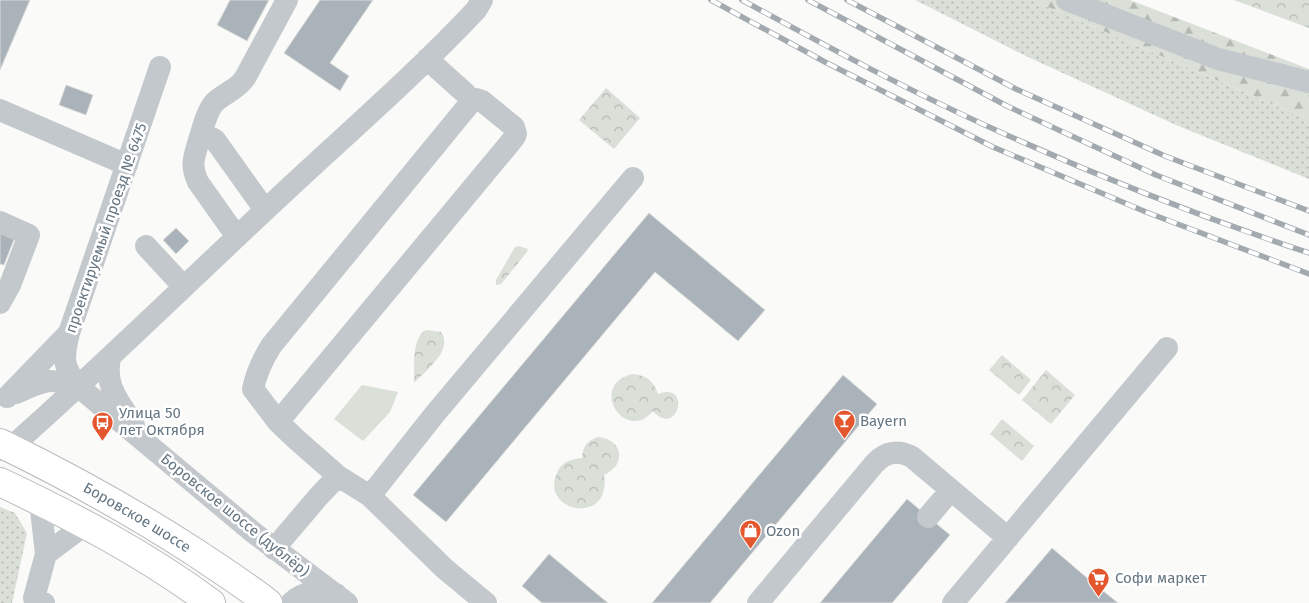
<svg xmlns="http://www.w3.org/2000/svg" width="1309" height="603" font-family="'Fira Sans',sans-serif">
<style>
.grass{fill:url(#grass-dots)}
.forest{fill:url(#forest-firs)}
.park{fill:url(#park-crowns)}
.pitch{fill:#dadfd7}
.building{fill:#aab3b9;stroke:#dcdcda}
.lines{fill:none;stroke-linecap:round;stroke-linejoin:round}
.major-casing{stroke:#b5babe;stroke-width:30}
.minor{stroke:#c3c8cc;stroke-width:22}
.major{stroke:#fff;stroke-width:28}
.rail-casing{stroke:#a2aab0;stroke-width:5.5}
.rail{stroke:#fff;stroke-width:4;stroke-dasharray:11;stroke-linecap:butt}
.labels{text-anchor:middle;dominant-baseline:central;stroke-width:5;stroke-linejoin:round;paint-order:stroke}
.street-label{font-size:15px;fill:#657683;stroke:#fff}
.poi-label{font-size:15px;fill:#657683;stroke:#fff;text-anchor:start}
</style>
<defs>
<pattern id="grass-dots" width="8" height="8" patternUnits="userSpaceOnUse" patternTransform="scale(1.25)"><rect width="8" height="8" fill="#dadfd7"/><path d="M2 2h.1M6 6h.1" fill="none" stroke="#b4b9b4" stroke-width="1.8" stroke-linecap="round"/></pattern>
<pattern id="forest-firs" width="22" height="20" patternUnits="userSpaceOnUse" patternTransform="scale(1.25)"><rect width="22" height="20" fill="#dadfd7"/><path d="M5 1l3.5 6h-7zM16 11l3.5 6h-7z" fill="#b4b9b4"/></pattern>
<pattern id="park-crowns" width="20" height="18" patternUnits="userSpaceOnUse" patternTransform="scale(1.25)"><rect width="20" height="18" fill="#dadfd7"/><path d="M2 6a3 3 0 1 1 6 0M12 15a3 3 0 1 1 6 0" fill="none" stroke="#b4b9b4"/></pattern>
</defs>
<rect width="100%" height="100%" fill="#fafaf8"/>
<!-- grass -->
<path class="grass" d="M915,0H1032L1309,120V179L1176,125L1028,57Z
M0,507L15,513L27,533L12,603H0Z"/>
<!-- forest -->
<path class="forest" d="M1032,0H1130L1309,69V120Z"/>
<!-- park -->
<path class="park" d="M1234,0H1309V28Z
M606,88L640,118L614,149L579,120Z
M519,246L528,249L527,252L501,284L496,285V280L515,247Z
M426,330L441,332C454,349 425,372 414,383C415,368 411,338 426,330Z
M1002,355L1031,380L1019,395L989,370Z
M1046,370L1075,395L1051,424L1022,400Z
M632,374C646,375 654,381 658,394C692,381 678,439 653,411C626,444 587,386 632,374Z
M1002,419L1034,446L1022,461L990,434Z
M598,437C623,439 627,465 604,475C612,527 539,512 557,473C561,462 571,459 582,458C583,446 587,441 598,437Z"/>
<!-- pitch -->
<path class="pitch" d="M362,385L398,392L390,412L363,441L334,419Z"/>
<!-- building -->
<path class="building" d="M0,0H30L0,70Z
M230,0H269L247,41L217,25Z
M320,0H373L330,63L349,76L340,91L284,53Z
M66,85L93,95L86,115L59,105Z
M649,213L765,310L738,341L655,272L446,522L413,495Z
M176,228L189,241L176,254L163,240Z
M0,231L15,237L4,265L0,264Z
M843,375L877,404L840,448L710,603H652Z
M907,499L950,535L892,603H820Z
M1052,548L1086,577L1118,603H1005Z
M549,554L591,589L608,603H542L522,586Z"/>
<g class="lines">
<defs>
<g id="major">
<path id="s1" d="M0,443C68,476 133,512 196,553C220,569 245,585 268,603"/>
<path d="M0,482C74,517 145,554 211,603"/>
</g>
</defs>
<!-- major casing -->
<use href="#major" class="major-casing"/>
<!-- minor -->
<path class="minor" d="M1067,0L1218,59L1309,82
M427,59L465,93L471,102
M160,67L69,333C63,358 62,367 79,387L254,533L347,603
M0,110L127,165
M199,140C203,128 206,113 214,103C224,93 237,90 245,78L287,0
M0,222L29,235L10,285L0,303
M237,237L198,182C190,164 194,158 199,140C204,135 209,136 215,140L265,210
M146,246L184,287
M110,358C104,387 119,401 134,425
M16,393C45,380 47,377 79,387
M7,397L69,333
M278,422L514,138L516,134L514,127L482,101L476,99L471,102L271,346C263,359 256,374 253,389L278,422L297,440L338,476L370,496L445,569L486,603
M0,450L10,448C101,368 187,283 276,200C343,137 413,77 476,10L482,0
M370,496L434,415L633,178
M40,501L46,554L34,598L44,603
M928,517L951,490
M274,549L318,497L338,476
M46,554L86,524
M291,603C305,590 319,591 336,594
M758,603L875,463C886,451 899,450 912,457L1008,538
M953,603L1167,348"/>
<!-- major -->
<use href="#major" class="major"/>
<defs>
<path id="rail" d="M711,0L825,62L993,147L1146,212L1309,274
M742,0C826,46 911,92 998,131C1099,177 1204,218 1309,253
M808,0L1007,106L1156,175L1309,235
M847,0L1016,89L1165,156L1309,211"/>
</defs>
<!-- rail casing -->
<use href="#rail" class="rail-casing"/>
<!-- rail -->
<use href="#rail" class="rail"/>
</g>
<!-- icons -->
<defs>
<symbol id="bar-pin" viewBox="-11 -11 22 30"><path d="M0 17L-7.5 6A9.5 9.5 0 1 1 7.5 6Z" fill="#e4572e" stroke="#fff"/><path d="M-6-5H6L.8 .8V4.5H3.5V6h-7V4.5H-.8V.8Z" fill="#fff"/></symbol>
<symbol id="bus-pin" viewBox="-11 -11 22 30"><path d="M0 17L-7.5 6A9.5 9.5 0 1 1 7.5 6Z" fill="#e4572e" stroke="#fff"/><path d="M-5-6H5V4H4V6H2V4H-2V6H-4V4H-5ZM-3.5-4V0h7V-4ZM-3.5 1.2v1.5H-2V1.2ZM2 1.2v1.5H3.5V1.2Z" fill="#fff"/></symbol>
<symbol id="shop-pin" viewBox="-11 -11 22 30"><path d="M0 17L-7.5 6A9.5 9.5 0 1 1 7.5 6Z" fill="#e4572e" stroke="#fff"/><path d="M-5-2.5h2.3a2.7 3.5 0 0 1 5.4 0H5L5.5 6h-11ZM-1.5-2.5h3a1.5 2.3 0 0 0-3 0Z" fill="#fff"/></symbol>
<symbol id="supermarket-pin" viewBox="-11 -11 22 30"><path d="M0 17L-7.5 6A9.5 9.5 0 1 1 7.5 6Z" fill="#e4572e" stroke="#fff"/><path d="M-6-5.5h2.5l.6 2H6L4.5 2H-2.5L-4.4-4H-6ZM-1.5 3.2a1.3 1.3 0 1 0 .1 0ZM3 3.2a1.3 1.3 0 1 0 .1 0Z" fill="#fff"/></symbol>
</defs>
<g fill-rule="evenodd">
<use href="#bar-pin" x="832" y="408" width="25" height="34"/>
<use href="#bus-pin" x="90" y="410" width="25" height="34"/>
<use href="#shop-pin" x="738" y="518" width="25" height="34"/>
<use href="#supermarket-pin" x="1086" y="566" width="25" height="34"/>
</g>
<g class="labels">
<!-- street labels -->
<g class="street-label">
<text transform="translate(106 228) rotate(-71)">проектируемый проезд № 6475</text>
<text transform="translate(235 515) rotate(39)">Боровское шоссе (дублёр)</text>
<text stroke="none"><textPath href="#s1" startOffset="156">Боровское шоссе</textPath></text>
</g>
<!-- poi labels -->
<g class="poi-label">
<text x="119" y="413">Улица 50<tspan x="119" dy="17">лет Октября</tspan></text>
<text x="860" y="421">Bayern</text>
<text x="766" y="531">Ozon</text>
<text x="1115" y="578">Софи маркет</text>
</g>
</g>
</svg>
